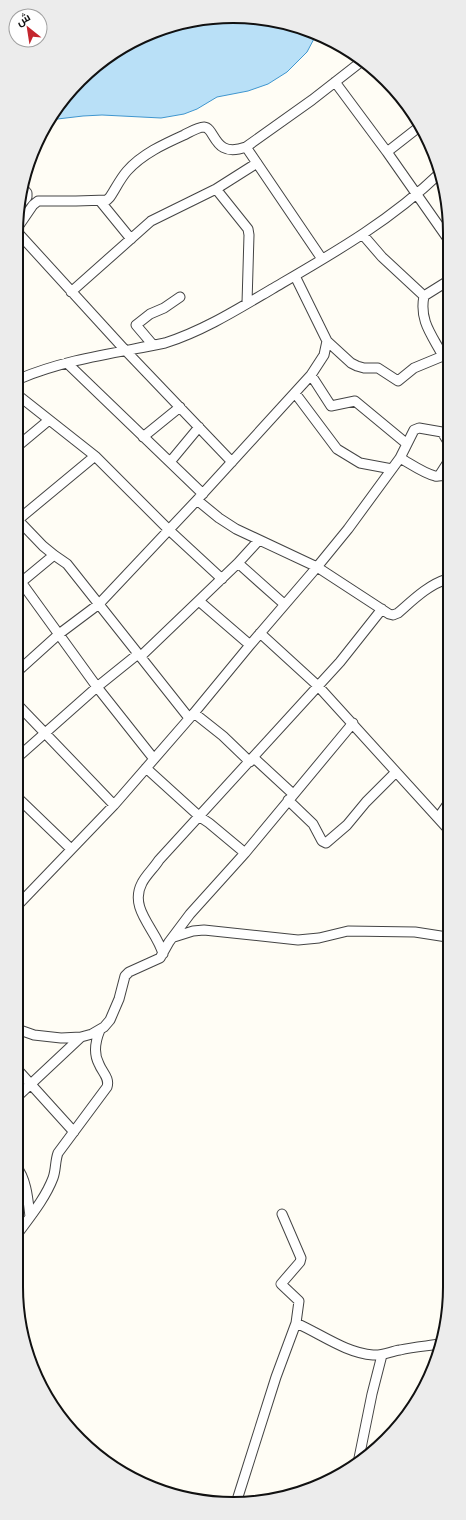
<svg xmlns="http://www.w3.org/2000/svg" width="466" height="1520" font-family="Merriweather,Cairo,serif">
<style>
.water{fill:#b9e0f7;stroke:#3f96cf}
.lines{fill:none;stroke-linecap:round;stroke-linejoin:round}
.minor-casing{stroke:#444;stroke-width:11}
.minor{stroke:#fff;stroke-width:9}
.rim{fill:none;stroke:#111;stroke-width:2}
</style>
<rect width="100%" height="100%" fill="#fffdf5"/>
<!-- water -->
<path class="water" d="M191,20H276L316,35L307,52L287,72L268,84L248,91L217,97L197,109L184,114L161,118L102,115L83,116L49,120L53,112L113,52Z"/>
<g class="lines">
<defs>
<path id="minor" d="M335,82L387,152L448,239
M246,147L322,259
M387,152L419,127
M216,189L248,229L249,235L247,303
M100,201L131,239
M20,205L27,197V193L22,187
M20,224L33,205L38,201H76L107,200L110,197C116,188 120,179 127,171C142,154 164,144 184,135C190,132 198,127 204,127C216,128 213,159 246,147L312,100L362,61
M20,235L125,350L232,462
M363,235L382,257L424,296
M295,276L327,341L351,363L357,366L364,368H378L398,381L414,368L443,356C432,335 419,321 424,296L448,281
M71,292L151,221L216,189L257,163
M153,345L136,325L150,314L164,308L180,297
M67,363L203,494
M311,375L331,406L355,401L407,444
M19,379C66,359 116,353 165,343C203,331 238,309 272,289C332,254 389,222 440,173
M295,393L337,449L360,463L392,469
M19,396L95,456L169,530L222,579
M143,437L180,407
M19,445L49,420
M400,458C411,464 423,473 435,476C440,477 443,474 448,477
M170,462L199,427
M439,476L448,462
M197,500L219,518L236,529L317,567L389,614L393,615L398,613C413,600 428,585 447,579
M19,519L95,456
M19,521L43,546L54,555L67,564L189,718
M238,563L284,604
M21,582L97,687L154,759
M19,584L54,555
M199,601L250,645
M260,633L318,686L447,828
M140,657L238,563L259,540
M18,671L59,634L99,604L197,500L311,375L324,355L327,341
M18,705L114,805
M194,713L223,736L250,762
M18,757L97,687L138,654
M254,758L293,794
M146,768L200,817L209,823L245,853
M18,798L71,849
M288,800L313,824L322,841L326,843L347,825L366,802L396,772
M438,818L447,805
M17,906L114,805L194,713L250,645L317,567L348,529L400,458L414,430L419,428L442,432L448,442
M174,937L193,931L204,930L298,940L319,938L348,931L415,932L447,937
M163,954C157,930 128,909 142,883C146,875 154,868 159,860L340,662L382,609
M17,1029L34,1035L61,1038L81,1037L92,1034L104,1027L110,1020L119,999L125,976L129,972L160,958L169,942L190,914L245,853L353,723
M17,1069L74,1132
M17,1097L81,1037
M16,1166C27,1180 28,1200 30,1217
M16,1236C29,1218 45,1199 53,1178C56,1170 55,1161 58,1153L107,1087C110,1078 102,1072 99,1064C93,1053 95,1042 100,1030
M296,1323C321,1334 346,1353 373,1355C383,1356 391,1351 400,1350C413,1347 427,1346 440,1344
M358,1463L372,1394L382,1355
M237,1500L276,1377L296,1323L299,1301L281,1284L300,1262L301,1258L282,1214"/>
</defs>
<!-- minor casing -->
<use href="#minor" class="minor-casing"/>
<!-- minor -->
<use href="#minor" class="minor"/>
</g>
<!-- crop -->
<path d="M0 0H466V1520H0ZM233 23H233A210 210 0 0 1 443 233V1287A210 210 0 0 1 233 1497H233A210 210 0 0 1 23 1287V233A210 210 0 0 1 233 23Z" fill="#ececec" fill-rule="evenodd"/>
<path class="rim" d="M233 23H233A210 210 0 0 1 443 233V1287A210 210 0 0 1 233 1497H233A210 210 0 0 1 23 1287V233A210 210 0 0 1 233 23Z"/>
<!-- north arrow -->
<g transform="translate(28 28) rotate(330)"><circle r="19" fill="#ffffff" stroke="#a0a0a0"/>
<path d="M0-3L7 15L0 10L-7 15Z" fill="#c4262e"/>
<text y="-6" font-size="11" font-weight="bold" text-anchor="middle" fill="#111111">ش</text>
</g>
</svg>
